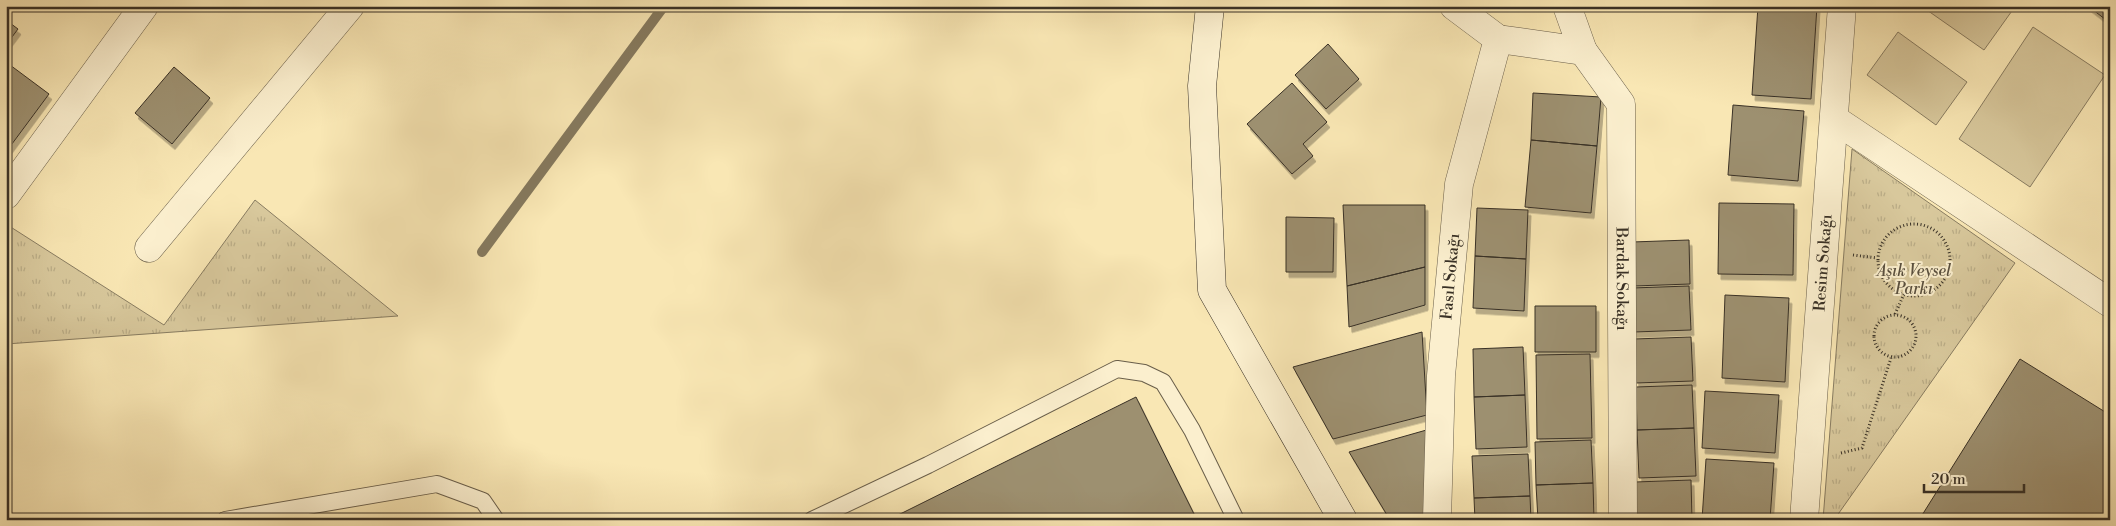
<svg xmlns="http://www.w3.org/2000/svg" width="2116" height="526" font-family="'Libre Bodoni',serif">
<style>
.grass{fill:url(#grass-tufts);stroke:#887c61}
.pitch{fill:#d8c89c;stroke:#887c61}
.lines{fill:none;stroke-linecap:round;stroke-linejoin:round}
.stream{stroke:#85795e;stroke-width:10}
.building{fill:#9d9070;stroke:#393126;filter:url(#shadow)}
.service-casing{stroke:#695e4a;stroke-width:18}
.minor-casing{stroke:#695e4a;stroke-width:29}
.secondary-casing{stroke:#393126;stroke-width:29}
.path{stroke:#393126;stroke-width:3;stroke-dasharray:1 2.5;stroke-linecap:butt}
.service{stroke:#fbefce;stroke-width:16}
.minor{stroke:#fbefce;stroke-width:28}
.secondary{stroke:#fbefce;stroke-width:28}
.labels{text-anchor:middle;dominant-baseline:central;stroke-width:4;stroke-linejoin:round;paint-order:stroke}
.street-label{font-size:16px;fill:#393126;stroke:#fbefce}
.park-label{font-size:16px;font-style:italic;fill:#594f3e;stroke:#fbefce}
</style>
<defs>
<pattern id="grass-tufts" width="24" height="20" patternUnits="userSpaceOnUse" patternTransform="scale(1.25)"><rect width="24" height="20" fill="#d8c89c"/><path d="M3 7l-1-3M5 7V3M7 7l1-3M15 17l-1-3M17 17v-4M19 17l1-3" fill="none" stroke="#baac86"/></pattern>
<filter id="shadow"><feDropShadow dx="3" dy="5.5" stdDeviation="0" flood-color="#0004"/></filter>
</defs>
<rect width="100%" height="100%" fill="#f9e7b4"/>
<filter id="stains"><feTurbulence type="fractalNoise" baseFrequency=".004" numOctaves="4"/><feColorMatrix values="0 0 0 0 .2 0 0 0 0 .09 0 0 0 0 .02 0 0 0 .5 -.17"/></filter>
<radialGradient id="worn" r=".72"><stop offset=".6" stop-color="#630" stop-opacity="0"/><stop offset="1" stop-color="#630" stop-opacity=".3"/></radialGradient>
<!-- grass -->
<path class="grass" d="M1852,149L2015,263L1834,520H1823Z
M255,200L398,316L6,344V224L164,325Z"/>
<!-- pitch -->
<path class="pitch" d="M1926,6H2012L2014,8L1984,50L1924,8Z
M2033,27L2105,75L2030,187L1959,139Z
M1898,32L1967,82L1936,125L1867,75Z"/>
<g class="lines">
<!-- stream -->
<path class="stream" d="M482,252L664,6"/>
</g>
<!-- building -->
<path class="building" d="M1758,6H1817L1811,99L1752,95Z
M2088,6H2110V23Z
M6,20L18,29L6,45Z
M1328,44L1359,79L1326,109L1295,75Z
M6,62L49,94L6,152Z
M174,67L210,98L172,144L135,113Z
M1292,83L1327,122L1303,144L1313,156L1292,174L1247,124Z
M1533,93L1601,97L1597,146L1531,140Z
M1733,105L1804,111L1798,181L1728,175Z
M1531,140L1597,146L1591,213L1525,207Z
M1719,203L1794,204L1793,275L1718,274Z
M1343,205H1425V267L1347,286Z
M1477,208L1528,210L1526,259L1475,256Z
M1286,217L1334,218L1333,272H1286Z
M1689,240L1690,284L1634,286L1632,242Z
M1475,256L1526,259L1524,311L1473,308Z
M1425,267V305L1349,327L1347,286Z
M1689,286L1691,330L1634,332L1632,288Z
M1725,295L1789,298L1785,382L1722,378Z
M1535,306H1596V352H1535Z
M1422,332L1427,415L1333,439L1293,367Z
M1691,337L1693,381L1636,383L1634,339Z
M1523,347L1525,395L1474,397L1473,349Z
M1590,354L1592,438L1537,439L1536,355Z
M2020,359L2110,415V520H1919Z
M1692,385L1694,428L1637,430L1636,387Z
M1705,391L1779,395L1775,453L1702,448Z
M1525,395L1527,447L1476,449L1474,397Z
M1136,397L1197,520H888Z
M1694,428L1696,476L1639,478L1637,430Z
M1430,429V520H1390L1349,452Z
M1591,440L1593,483L1536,485L1535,442Z
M1528,454L1530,496L1474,498L1472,456Z
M1706,459L1774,463L1770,520H1702Z
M1691,480L1692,520H1636L1635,482Z
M1593,483L1594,520H1538L1536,485Z
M1530,496L1531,520H1475L1474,498Z"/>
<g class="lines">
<defs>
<path id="service" d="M225,520L437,484L483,501L496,520
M812,520L928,465L1117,369L1144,373L1163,382L1192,430L1236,520"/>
<g id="minor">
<path d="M1454,6L1498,39L1583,51L1567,6"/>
<path id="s1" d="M1583,51L1621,104L1623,520"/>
<path d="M1834,119L2110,303"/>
<path d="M6,195L144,6"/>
<path d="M149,248L350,6"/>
<path id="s2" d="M1437,520L1441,376L1459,184L1498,39"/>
<path id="s3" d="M1804,520L1842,6"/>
</g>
<path id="secondary" d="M1210,6L1202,86L1212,290L1343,520"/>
</defs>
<!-- service casing -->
<use href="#service" class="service-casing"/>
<!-- minor casing -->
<use href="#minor" class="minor-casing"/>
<!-- secondary casing -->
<use href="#secondary" class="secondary-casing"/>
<!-- path -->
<path class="path" d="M1878 260a36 36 0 1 1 72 0a36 36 0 1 1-72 0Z
M1853,255L1877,258
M1895,314L1904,294
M1874 336a21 21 0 1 1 42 0a21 21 0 1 1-42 0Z
M1841,453L1862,448L1891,358"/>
<!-- service -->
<use href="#service" class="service"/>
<!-- minor -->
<use href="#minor" class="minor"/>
<!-- secondary -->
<use href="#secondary" class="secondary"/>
</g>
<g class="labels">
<!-- street labels -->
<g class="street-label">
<text stroke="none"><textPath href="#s3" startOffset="258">Resim Sokağı</textPath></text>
<text stroke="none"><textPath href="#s2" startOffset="244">Fasıl Sokağı</textPath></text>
<text stroke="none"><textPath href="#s1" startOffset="240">Bardak Sokağı</textPath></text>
</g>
<!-- park labels -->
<g class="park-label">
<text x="1914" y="271">Aşık Veysel<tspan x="1914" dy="18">Parkı</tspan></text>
</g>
</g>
<!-- margin -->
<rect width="2116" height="526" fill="none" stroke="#f9e7b4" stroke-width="25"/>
<rect x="8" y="8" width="2101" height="511" fill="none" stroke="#393126" stroke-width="2.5"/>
<rect x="12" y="12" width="2091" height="501" fill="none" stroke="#393126"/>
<!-- scale -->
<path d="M1924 484v8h100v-8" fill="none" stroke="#393126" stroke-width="2.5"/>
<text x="1931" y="484" font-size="15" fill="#393126" stroke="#fbefce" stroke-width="4" paint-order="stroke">20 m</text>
<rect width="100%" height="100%" filter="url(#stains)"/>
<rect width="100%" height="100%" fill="url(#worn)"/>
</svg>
